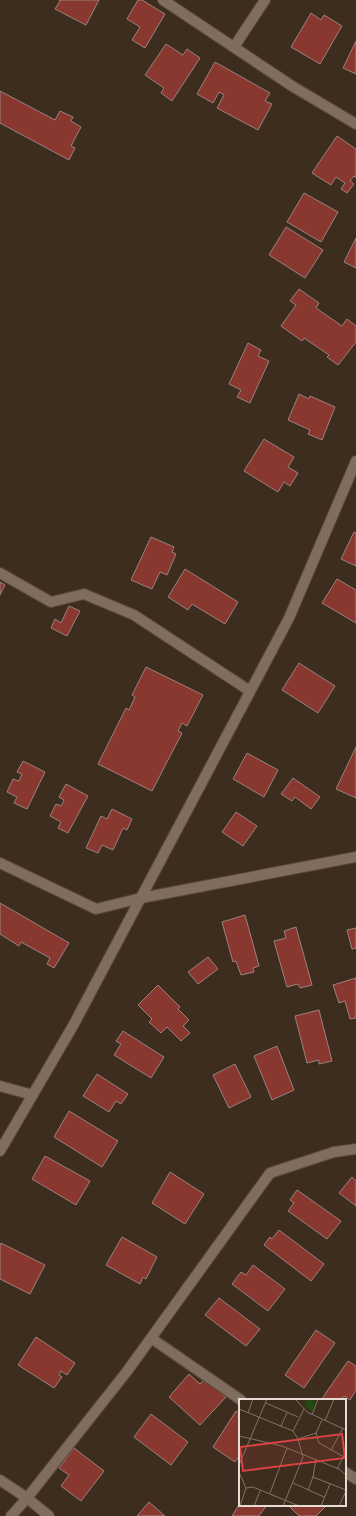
<svg xmlns="http://www.w3.org/2000/svg" width="356" height="1516" font-family="'DejaVu Sans',sans-serif">
<style>
.building{fill:#893830;stroke:#9c817d}
.lines{fill:none;stroke-linecap:round;stroke-linejoin:round}
.minor-casing{stroke:#57493c;stroke-width:12}
.tertiary-casing{stroke:#57493c;stroke-width:12}
.minor{stroke:#806d5d;stroke-width:10}
.tertiary{stroke:#806d5d;stroke-width:10}
.inset-road{fill:none;stroke:#817367;stroke-width:1}
.view{fill:#d94342;fill-opacity:0.15;stroke:#d94342;stroke-width:2}
.inset-edge{fill:none;stroke:#e8ddd4;stroke-width:2}
</style>
<rect width="100%" height="100%" fill="#3d2d1f"/>
<!-- building -->
<path class="building" d="M59,0H99L86,25L55,9L60,1Z
M138,0H142L165,14L145,48L132,40L140,27L127,19Z
M311,13L321,20L324,15L342,26L320,64L291,47Z
M356,41V74L343,68Z
M166,44L183,55L187,49L200,58L172,101L161,93L164,88L145,75Z
M215,62L270,93L265,101L272,104L258,130L217,108L224,95L219,92L213,103L197,94Z
M0,91L55,120L60,111L73,117L71,121L81,127L71,146L75,148L69,160L0,123Z
M337,136L356,149V178L354,176L350,181L354,184L347,193L341,189L345,183L336,177L331,185L312,173Z
M304,193L338,212L321,242L287,222Z
M286,227L323,250L305,278L269,255Z
M356,238V268L344,262Z
M299,289L319,303L316,308L342,326L347,319L356,326V342L338,365L327,357L329,355L304,338L302,341L281,326L296,305L290,301Z
M248,343L261,350L258,356L269,361L250,403L237,397L241,390L229,384Z
M299,394L309,399L310,396L335,407L322,440L308,434L310,430L288,420Z
M264,439L294,457L288,467L298,473L290,486L284,482L278,492L244,471Z
M354,532L356,533V566L341,559Z
M151,537L174,547L172,552L176,554L167,575L160,572L152,589L131,580Z
M185,569L238,602L225,624L192,604L188,610L168,597Z
M337,579L356,590V623L322,603Z
M0,582L5,585L0,595Z
M69,606L80,611L67,636L51,628L55,619L61,623Z
M299,663L335,686L318,713L282,690Z
M146,667L203,695L187,726L182,723L178,731L182,733L152,791L98,764L126,708L129,710L135,697L132,695Z
M356,747V798L336,789Z
M247,753L278,770L264,797L233,779Z
M23,761L45,772L27,809L14,803L17,797L7,792L13,779L19,781L22,774L17,772Z
M293,778L320,797L311,809L295,797L292,801L281,794Z
M66,784L88,796L68,833L58,828L61,822L50,816L56,804L61,806L64,800L59,797Z
M112,809L132,819L127,830L123,828L113,850L102,845L98,853L86,848L101,816L107,819Z
M236,812L257,826L243,846L222,832Z
M0,903L69,943L54,968L47,964L50,958L21,942L19,946L0,934Z
M245,915L259,966L253,968L254,972L241,975L236,961L233,962L222,922Z
M296,927L312,985L300,988L298,984L287,987L274,941L286,938L284,931Z
M356,928V948L352,949L347,930Z
M208,957L218,969L198,984L188,972Z
M356,978V1018L350,1019L345,1001L339,1003L333,985Z
M158,985L180,1007L178,1009L189,1020L183,1026L190,1033L181,1041L167,1027L161,1033L149,1022L152,1019L138,1005Z
M319,1010L332,1061L319,1064V1060L307,1063L295,1016Z
M123,1031L164,1057L151,1078L114,1055L121,1044L116,1041Z
M277,1046L294,1090L272,1100L254,1056Z
M235,1064L251,1097L229,1108L213,1075Z
M97,1074L128,1094L121,1104L116,1101L109,1112L83,1096Z
M69,1111L118,1141L102,1167L54,1137Z
M45,1156L90,1181L76,1205L32,1179Z
M170,1172L204,1194L185,1224L152,1203Z
M352,1177L356,1181V1206L339,1193Z
M297,1190L341,1221L327,1239L288,1211L294,1203L290,1200Z
M279,1230L324,1264L311,1281L264,1245L270,1237L272,1239Z
M122,1237L157,1257L146,1279L143,1277L140,1284L106,1265Z
M1,1243L45,1265L30,1294L0,1279V1246Z
M253,1265L285,1289L268,1311L232,1284L241,1272L246,1275Z
M219,1298L260,1329L246,1346L205,1315Z
M316,1330L335,1343L304,1388L285,1375Z
M36,1337L75,1363L67,1375L61,1371L59,1375L62,1377L54,1388L18,1365Z
M348,1361L356,1366V1390L350,1400L344,1396L341,1400H321Z
M189,1374L200,1384L205,1379L226,1397L200,1425L169,1397Z
M236,1411L240,1414V1455L235,1462L213,1447Z
M151,1414L188,1442L171,1465L134,1437Z
M74,1448L104,1471L81,1501L61,1486L69,1475L59,1468Z
M149,1502L165,1516H137Z
M240,1503V1505H267L259,1516H232Z
M290,1505H327L316,1516H299L289,1506Z"/>
<g class="lines">
<defs>
<path id="minor" d="M234,47L265,0
M0,573L51,602L84,594L134,615L250,691
M0,863L96,909L141,898L356,857
M0,1086L33,1095
M0,1151L74,1024L289,618L356,461
M151,1338L241,1400
M345,1472L356,1479
M0,1480L27,1498L49,1516
M11,1516L27,1498L128,1370L270,1173L334,1152L356,1149"/>
<path id="tertiary" d="M163,0L292,86L356,124"/>
</defs>
<!-- minor casing -->
<use href="#minor" class="minor-casing"/>
<!-- tertiary casing -->
<use href="#tertiary" class="tertiary-casing"/>
<!-- minor -->
<use href="#minor" class="minor"/>
<!-- tertiary -->
<use href="#tertiary" class="tertiary"/>
</g>
<!-- overview -->
<g transform="translate(239 1399)">
<rect width="107" height="107" fill="#3d2d1f"/>
<path d="M68,0L77,3L73,13L66,7Z" fill="#214a10"/>
<path class="inset-road" d="M56,0L68,13L107,31M27,4L59,18M0,10L54,32L59,40L64,58L44,107M9,14L14,0M73,16L79,0M83,21L77,34L80,44L107,59M86,22L95,0M42,27L48,14M54,32L65,10M0,37L43,47L100,70L107,76M59,40L77,34M92,51L104,29M0,66L28,0M98,70L107,53M0,73L7,89L1,107M74,78L107,91M54,84L85,98M7,89L14,88L60,107M69,91L74,78L77,60M31,94L48,49M15,107L21,92M82,107L91,85M100,107L107,92"/>
<path class="view" d="M103,35L106,59L4,72L1,48Z"/>
<rect width="107" height="107" class="inset-edge"/>
</g>
</svg>
